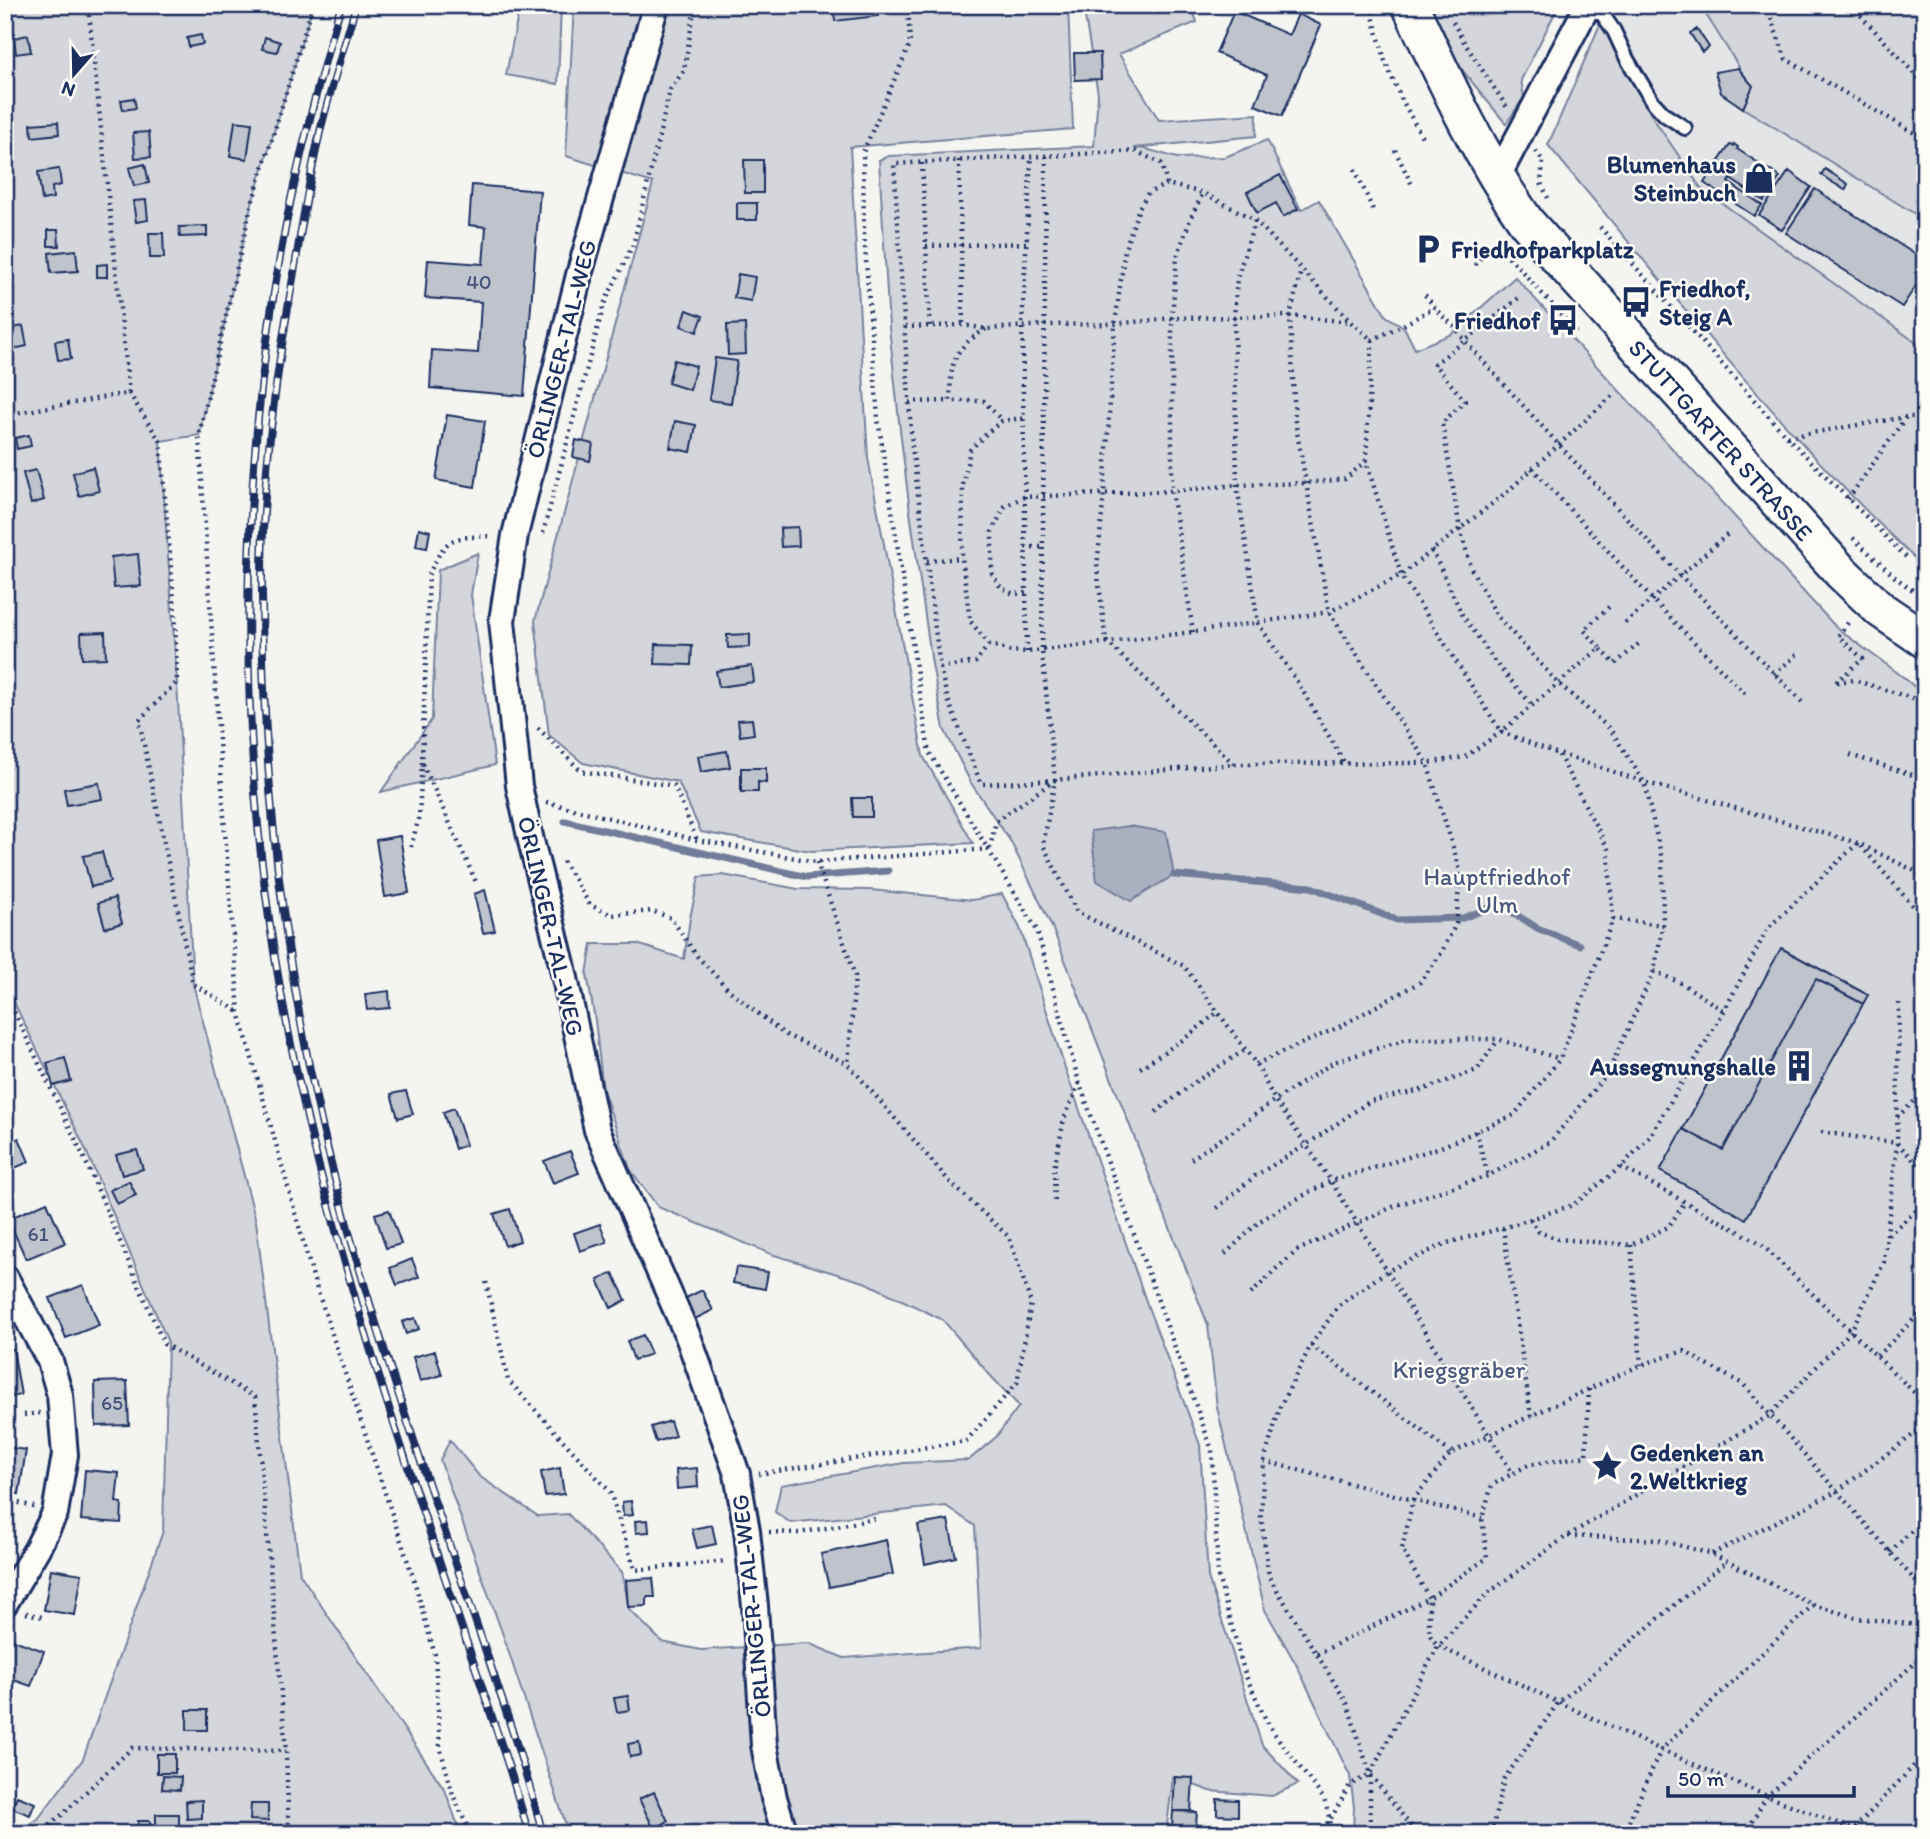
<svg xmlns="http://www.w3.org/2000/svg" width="1930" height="1839" font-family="Itim,sans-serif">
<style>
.built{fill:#e4e5e6}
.green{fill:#d4d6db;stroke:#78829c;stroke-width:2}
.water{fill:#aab0bf;stroke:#717c98;stroke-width:2}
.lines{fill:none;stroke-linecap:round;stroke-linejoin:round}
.stream{stroke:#717c98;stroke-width:7}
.building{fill:#bfc3cc;stroke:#1b2f5e;stroke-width:2}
.service-casing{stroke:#1b2f5e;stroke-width:18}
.minor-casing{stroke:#1b2f5e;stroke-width:30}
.secondary-casing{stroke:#1b2f5e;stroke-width:40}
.path{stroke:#1b2f5e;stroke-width:4.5;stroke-dasharray:2 5;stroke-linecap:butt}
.service{stroke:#fdfcf7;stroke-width:12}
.minor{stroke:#fdfcf7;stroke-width:24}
.secondary{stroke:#fdfcf7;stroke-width:35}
.rail-casing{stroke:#1b2f5e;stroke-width:8}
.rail{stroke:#fdfcf7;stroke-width:5;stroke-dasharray:16;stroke-linecap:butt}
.labels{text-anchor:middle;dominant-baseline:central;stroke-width:5;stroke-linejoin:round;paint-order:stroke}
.number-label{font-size:21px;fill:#44547a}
.poi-label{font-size:24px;font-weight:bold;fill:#1b2f5e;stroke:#fdfcf7;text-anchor:end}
.street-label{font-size:24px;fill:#1b2f5e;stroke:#fdfcf7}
.park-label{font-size:24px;fill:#49597d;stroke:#fdfcf7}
</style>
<rect width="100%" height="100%" fill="#f4f4f1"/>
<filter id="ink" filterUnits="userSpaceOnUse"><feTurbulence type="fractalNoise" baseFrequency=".0143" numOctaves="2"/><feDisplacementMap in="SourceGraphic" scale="14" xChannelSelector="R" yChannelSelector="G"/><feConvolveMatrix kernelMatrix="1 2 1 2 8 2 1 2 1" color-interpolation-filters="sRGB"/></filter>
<g filter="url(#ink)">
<!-- built -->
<path class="built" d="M1611,5H1701L1737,66L1715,72L1721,93L1925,220V349L1701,188L1655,121L1601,22Z"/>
<!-- green -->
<path class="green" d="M5,5H313L250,210L199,435L160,441L177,682L193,984L256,1221L300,1574L445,1790L461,1834H11L38,1819L83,1759L163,1531L168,1342L84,1146L5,984Z
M520,5H561L558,84L506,75Z
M574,5H1068L1073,129L850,147L868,458L923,756L973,843L811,851L701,832L678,782L583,763L549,735L535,621L653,183L566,156Z
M1083,5H1191L1197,22L1119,54L1159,120L1257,114L1256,136L1134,148L1146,149L1177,158L1225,157L1267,140L1301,210L1319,200L1386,316L1404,327L1415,349L1452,334L1515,277L1834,625C1855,643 1877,657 1898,673C1908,680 1914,688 1925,694V1834H1353L1354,1807L1350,1776L1296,1664L1265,1610L1217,1407L1208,1325L1052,927L1011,842L971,783L944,729L932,664L910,512L899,421L889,327L879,160L889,156L1094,146L1098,94Z
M1426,5H1559L1521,80L1524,97L1506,124L1450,55Z
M1700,5H1925V220L1743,108L1752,86L1738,68L1739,67Z
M1601,22L1655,121L1701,188L1925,349V568C1787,439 1669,290 1548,145Z
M478,553L471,595L495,765L381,792L432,719L438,570Z
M723,875L798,889L870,890L973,900L1002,894L1020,928L1064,1065L1148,1307L1200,1445L1208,1577L1262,1745L1298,1784L1272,1796L1210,1791L1173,1777L1166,1834H569L503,1635L440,1460L450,1440L479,1476L538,1516L568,1514L622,1572L629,1609L662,1642L701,1650L808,1643L844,1658L981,1648L975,1526L946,1506L791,1523L775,1512L781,1485L904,1463L969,1460L996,1437L1019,1406L988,1373L943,1320L867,1283L771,1254L658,1207L630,1169L603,1090L595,1020L587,974L592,944H637L684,959L690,918L699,877Z"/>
<!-- water -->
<path class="water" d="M1129,826L1166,832L1174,875L1131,901L1097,881L1091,831Z"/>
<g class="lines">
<!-- stream -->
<path class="stream" d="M565,821L807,877L888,871
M1174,875L1311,887L1397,920L1463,918L1499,904L1539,929L1580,945"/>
</g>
<!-- building -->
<path class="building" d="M833,5H876L878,16L835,21Z
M1234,11L1289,35L1298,14L1321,25L1282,116L1255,105L1267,75L1216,53Z
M1697,29L1709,47L1702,52L1690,33Z
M28,35L31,52L16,54L14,38Z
M201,35L203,44L189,47L187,38Z
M265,37L280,42L277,52L262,49Z
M1074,53H1100L1101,79L1075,80Z
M1738,68L1753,86L1743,108L1721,93L1715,72Z
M134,98L136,108L123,110L121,100Z
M235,121L252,123L247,159L230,156Z
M58,122L59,134L32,137L31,124Z
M149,132L151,157L135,158L133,133Z
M1734,144L1738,147L1737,149L1780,177L1764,201L1730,179L1728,182L1762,205L1754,216L1704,183L1730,145L1733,146Z
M744,160H763V193H745Z
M145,164L149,183L134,186L129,168Z
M59,169L61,185L52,187L53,198L42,200L38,172Z
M1825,169L1848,184L1845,190L1821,175Z
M1789,171L1811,187L1782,230L1759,215Z
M1280,175L1298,209L1283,217L1276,203L1257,213L1247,192Z
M472,185L540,191L524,396L430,388L432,350L478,353L481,302L425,298L428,260L483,264L486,227L469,225Z
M1815,189L1925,261V272L1902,307L1786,233Z
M146,200L148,220L136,222L133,201Z
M737,203H757V220H737Z
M207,226V236L180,237L179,227Z
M48,230H58L59,246H48Z
M149,233H163L164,258H150Z
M76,250L78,271L51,273L49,253Z
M107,264V277H97V265Z
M738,274L755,277L751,301L734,298Z
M687,310L703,316L697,332L681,326Z
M745,324L746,354L728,355L727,325Z
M23,326L27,346L5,351V330Z
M68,339L71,359L58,360L55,341Z
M715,358L737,361L731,403L709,400Z
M674,360L696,366L690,390L668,383Z
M447,415L485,421L475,487L436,480Z
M675,421L696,425L691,452L670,448Z
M29,435L31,446L17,449L15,438Z
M576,440L593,444L590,461L573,457Z
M93,467L99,491L79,496L73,473Z
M36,470L44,500L31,504L23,473Z
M798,527L799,546L781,547L780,528Z
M419,528L430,531L427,548L416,546Z
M138,554L141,586L114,588L111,557Z
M105,632L106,658L82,659L81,633Z
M750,634V647L728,648L727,635Z
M656,644L692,645L691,665L655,664Z
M752,666L754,682L719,687L716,671Z
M752,719L754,734L740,736L738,720Z
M727,751L730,767L701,772L698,756Z
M741,768H766V783L758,782V792H741Z
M99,783L102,799L67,805L64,789Z
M852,798H872V817H853Z
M400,836L409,893L385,897L376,840Z
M102,852L110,882L91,887L83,856Z
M485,890L495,931L483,933L474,894Z
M115,898L122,923L105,928L98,903Z
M1781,948L1868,995L1863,1004L1816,979L1723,1150L1683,1129Z
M1816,979L1863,1004L1746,1219L1660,1171L1683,1129L1723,1150Z
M389,991L390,1008L367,1010L365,994Z
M65,1058L71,1081L53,1086L47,1063Z
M406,1091L413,1114L398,1118L391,1094Z
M454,1108L466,1145L455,1149L443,1112Z
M6,1125L13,1141L19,1138L29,1162L5,1172Z
M137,1150L143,1169L122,1175L116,1155Z
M570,1151L579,1173L553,1183L544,1161Z
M129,1181L136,1195L117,1204L110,1190Z
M47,1202L65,1243L26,1259L8,1219Z
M510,1209L520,1241L505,1246L494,1214Z
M389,1210L401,1244L386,1248L375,1214Z
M600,1224L607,1242L580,1251L574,1233Z
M412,1259L419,1277L397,1285L390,1268Z
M736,1267L768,1272L765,1289L733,1283Z
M613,1273L626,1300L611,1308L598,1280Z
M83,1285L99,1325L66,1338L50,1298Z
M702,1290L713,1310L695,1319L684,1299Z
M415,1318L419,1329L406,1334L402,1322Z
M643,1335L651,1354L634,1360L627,1341Z
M13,1349L21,1395L5,1398V1351Z
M435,1351L442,1375L420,1381L413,1357Z
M127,1381L129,1425L96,1426L95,1382Z
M670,1421L675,1436L656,1442L651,1427Z
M5,1447L26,1450L19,1494L5,1492Z
M560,1468L564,1494L545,1496L541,1472Z
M697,1468L698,1487L677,1489L676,1470Z
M85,1470L119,1473L116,1502L122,1503L121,1523L81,1520Z
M631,1501L633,1515L623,1516L622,1502Z
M648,1520L649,1532L636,1533L635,1521Z
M948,1520L956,1557L925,1564L918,1525Z
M712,1525L716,1544L697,1548L692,1529Z
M886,1540L893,1574L829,1587L821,1554Z
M51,1569L82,1574L75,1615L44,1610Z
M653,1578L655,1597H647V1606L628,1607L626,1580Z
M11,1639L44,1651L31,1686L5,1677V1655Z
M628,1696L630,1710L617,1712L614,1698Z
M187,1710H207V1730H187Z
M639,1742L641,1755L630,1757L628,1744Z
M157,1754H175V1773H157Z
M163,1776L181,1777L180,1790L162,1789Z
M1175,1777L1193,1778L1191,1811H1173Z
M654,1792L668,1821L654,1829L639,1799Z
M17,1796L35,1803L30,1815L12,1808Z
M1217,1799L1238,1800V1816L1217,1815Z
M202,1800V1818L187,1819L186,1801Z
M251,1804H268V1821L250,1820Z
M1173,1811L1197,1812L1196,1826H1172Z
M156,1814H179V1833H156Z
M138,1821H150V1834H138Z"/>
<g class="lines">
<defs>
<path id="service" d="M1588,6L1603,15L1614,31L1627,59L1652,101L1665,115L1685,128"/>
<path id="minor" d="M656,5L579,275L515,535L502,621L519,786L531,841L562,964L597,1130L689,1339L737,1474L747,1531L755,1606L764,1745L774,1798L785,1834
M1497,178L1588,5
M5,1277L50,1361L60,1395L65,1455L55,1513L38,1547L5,1603"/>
<path id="secondary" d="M1410,5C1445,80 1479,155 1527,223L1842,573L1881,610L1925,640"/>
</defs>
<!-- service casing -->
<use href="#service" class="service-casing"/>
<!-- minor casing -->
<use href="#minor" class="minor-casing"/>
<!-- secondary casing -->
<use href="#secondary" class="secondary-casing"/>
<!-- path -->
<path class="path" d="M313,5L250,210L199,435L225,832L239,1012L314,1280L414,1580L435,1655L440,1747L453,1795L471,1834
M908,5L910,44L863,152L864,234L878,419L929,752L1037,930L1079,1082L1212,1450L1218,1576L1245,1674L1266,1720L1274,1733L1324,1799L1330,1820L1328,1834
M1370,5L1385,61L1401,98L1422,137
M1766,5L1786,59L1925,139
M1851,5L1925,85
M1453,22L1464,42L1508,109
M1395,150L1412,185
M1536,151L1543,161L1541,183L1548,198
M1046,156L1042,651L1055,780L1043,845L1077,912L1184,966L1256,1064L1275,1100L1331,1181L1513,1474
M959,160L963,325
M922,163L930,326
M1355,169L1373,210
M1255,221L1237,278L1234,317L1237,485L1258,623L1298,683L1344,762
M1600,227L1787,437L1906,557
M926,246L1026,243
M1475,265L1491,244L1498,245L1575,330L1578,327
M1425,295L1440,314L1454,326L1465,341C1575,464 1687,584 1802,702
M905,327L963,325L987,329L1046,325L1115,324L1172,318L1290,316L1350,322
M986,329C951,350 951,363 950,401H984L1002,421
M1372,340L1366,461L1401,575L1501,732L1559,754L1644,782L1858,843L1925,876
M1372,340L1405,324L1435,307
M129,393L160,441L175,612L177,682L139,720L193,984L239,1012
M909,402L950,401
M5,415L129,393L88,5
M1023,418L1002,421L989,431L970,450L963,485L962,558L970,621L989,644L1009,651L1027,652L1193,632L1329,612L1401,575L1507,492L1612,396
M1787,437L1906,417
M1532,468L1652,599L1747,696
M1848,499L1906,417H1925
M543,533L604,304L633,245L670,90L684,70L695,5
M1853,538L1896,578L1925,599
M1025,547H1043
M1432,550L1462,614L1498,666L1533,706
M927,561L962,558
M1026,593L1014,594L1001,588L992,573V532L1005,506L1024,497L1172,491L1237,485L1306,483L1345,479L1366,461
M1625,623L1729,533
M1193,632L1172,491V318L1177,257L1191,217L1203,193
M1600,648L1584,630L1610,606
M1027,652L1022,327L1031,157
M940,668L976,662L989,644
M1774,674L1800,652
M1836,682L1863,659L1838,636L1850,620
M1837,682L1854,680L1925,702
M538,728L581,771L674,786L697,840
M1850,755L1925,779
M423,764L477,884
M1234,764L1106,641L1097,568L1104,493L1115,324L1125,249L1139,208L1148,193L1167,184L1203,193L1255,220L1351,322L1372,340
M1055,780L981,784L947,697L940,668L912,446L894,164L1135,151L1161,163L1167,184
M546,802L697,840L817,862L989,849
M1861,846L1925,920
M411,847L419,817L422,763L429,574C448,534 451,538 493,536
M990,848L996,821L1055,780L1234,764L1427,763L1465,757L1501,732L1600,648L1615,664L1642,641
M563,861L590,905L612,915L652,911L671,918L697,956L729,990L784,1034L848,1064L950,1182L1009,1237L1031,1303L1017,1383L966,1441L759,1474
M817,862L855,976L848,1064
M1613,919L1663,925
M1654,971L1683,984L1724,1011
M5,993L82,1153L164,1344L255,1397L286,1751L289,1834
M1256,1064L1339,1027L1420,982L1440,955L1456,924L1457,914L1460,870L1427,763L1329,612L1295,421L1290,316L1301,270
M1140,1068L1184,1039L1218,1012
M1156,1112L1195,1082L1245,1050
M1897,1117L1925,1092
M1476,1131L1488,1176
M1821,1132L1897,1143L1925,1172
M1191,1159L1233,1131L1275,1100L1334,1062L1407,1039H1498L1560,1059
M1621,1167L1760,1243L1925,1403
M1055,1200L1054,1169L1064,1119L1079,1083
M1217,1208L1255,1176L1306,1145L1370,1101L1422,1090L1477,1070L1498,1040
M1530,1219L1539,1232L1558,1239L1631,1245L1668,1227L1686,1201
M1503,1228L1531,1416
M1888,1235L1925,1203
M1631,1245L1641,1365
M1225,1254L1260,1221L1295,1200L1331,1181L1441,1147L1514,1115L1560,1059L1613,919L1608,849L1559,755
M486,1282L508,1380L610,1492L635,1570L727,1561
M1251,1294L1276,1269L1298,1250L1397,1205L1488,1176L1550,1142L1608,1073L1654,971L1663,925L1662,859L1644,782L1610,729L1559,684L1497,616L1472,570L1460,529L1442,423L1465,401L1434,364L1465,341L1521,296
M1311,1345L1451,1453
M1877,1356L1925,1308
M1589,1389L1586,1456L1528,1465L1492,1485L1482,1518L1487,1558L1429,1598V1634L1438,1646L1661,1750L1767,1796L1866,1834
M24,1415L40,1413
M1264,1461L1482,1518
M12,1501L34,1507
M769,1532L799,1533L875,1519
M1568,1536L1659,1540L1712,1554L1813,1605L1858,1618L1925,1626
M1890,1552L1925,1518
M1712,1554L1836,1492L1925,1426
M26,1613L46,1618
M1317,1654L1429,1598L1402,1549L1413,1500L1451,1453L1641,1365L1684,1351L1707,1365L1743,1384L1925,1592
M1371,1775L1410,1825L1420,1834
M1855,1828L1925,1754
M39,1834L63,1814L132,1748L286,1751
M1317,1834L1330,1820L1350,1785L1370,1774L1438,1646L1488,1593L1567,1536L1769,1416L1851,1331L1884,1262L1897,1143L1899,1003
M1370,1834V1774L1347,1703L1269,1577L1261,1516L1264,1461L1280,1407L1311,1345L1339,1305L1387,1271L1447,1243L1503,1228L1573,1205L1621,1167L1651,1135L1724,1011L1768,928L1858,843
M1491,1834L1504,1779L1558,1703L1727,1561
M1623,1834L1661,1750L1813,1605
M1745,1834L1767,1796L1925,1654"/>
<!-- service -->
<use href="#service" class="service"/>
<!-- minor -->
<use href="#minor" class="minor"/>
<!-- secondary -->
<use href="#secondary" class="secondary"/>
<defs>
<path id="rail" d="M341,5C322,69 305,134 291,199C233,481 234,778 294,1059C345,1302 433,1538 511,1774L529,1834
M356,5C344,47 330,90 320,132C308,184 300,237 291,290C274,386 262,483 262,580C261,801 290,1020 349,1232C377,1332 410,1431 444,1529C478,1630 515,1731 543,1834"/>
</defs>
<!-- rail casing -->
<use href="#rail" class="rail-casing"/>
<!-- rail -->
<use href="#rail" class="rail"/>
</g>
</g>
<!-- icons -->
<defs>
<symbol id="shop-bare" viewBox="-9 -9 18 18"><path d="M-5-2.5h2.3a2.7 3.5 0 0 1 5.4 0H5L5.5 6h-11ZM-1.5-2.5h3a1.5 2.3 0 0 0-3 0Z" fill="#1b2f5e" stroke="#fdfcf7" stroke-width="2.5" paint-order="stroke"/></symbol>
<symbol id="parking-bare" viewBox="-9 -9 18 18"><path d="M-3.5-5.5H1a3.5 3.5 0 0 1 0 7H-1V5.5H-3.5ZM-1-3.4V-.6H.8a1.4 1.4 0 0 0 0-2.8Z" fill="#1b2f5e" stroke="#fdfcf7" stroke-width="2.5" paint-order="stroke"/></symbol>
<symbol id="bus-bare" viewBox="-9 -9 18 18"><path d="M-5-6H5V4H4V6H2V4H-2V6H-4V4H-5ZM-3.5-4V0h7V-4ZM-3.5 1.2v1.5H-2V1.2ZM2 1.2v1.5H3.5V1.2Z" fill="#1b2f5e" stroke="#fdfcf7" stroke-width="2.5" paint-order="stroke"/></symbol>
<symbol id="building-bare" viewBox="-9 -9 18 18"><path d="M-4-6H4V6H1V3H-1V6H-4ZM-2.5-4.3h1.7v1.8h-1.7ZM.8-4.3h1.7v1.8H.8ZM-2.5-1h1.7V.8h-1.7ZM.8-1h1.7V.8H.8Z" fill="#1b2f5e" stroke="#fdfcf7" stroke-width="2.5" paint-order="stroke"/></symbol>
<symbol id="sight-bare" viewBox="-9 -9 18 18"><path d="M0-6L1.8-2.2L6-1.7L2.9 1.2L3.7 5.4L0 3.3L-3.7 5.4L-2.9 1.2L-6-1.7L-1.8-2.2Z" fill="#1b2f5e" stroke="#fdfcf7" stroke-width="2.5" paint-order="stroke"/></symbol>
</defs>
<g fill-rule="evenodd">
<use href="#shop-bare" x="1737" y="156" width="44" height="44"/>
<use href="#parking-bare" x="1406" y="227" width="44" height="44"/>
<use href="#bus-bare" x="1614" y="280" width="44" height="44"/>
<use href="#bus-bare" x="1541" y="298" width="44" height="44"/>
<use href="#building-bare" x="1777" y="1044" width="44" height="44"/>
<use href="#sight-bare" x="1585" y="1444" width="44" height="44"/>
</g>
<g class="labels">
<!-- number labels -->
<g class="number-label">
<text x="479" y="281">40</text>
<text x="38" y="1233">61</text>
<text x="112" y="1402">65</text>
</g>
<!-- poi labels -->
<g class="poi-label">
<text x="1736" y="164">Blumenhaus<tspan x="1736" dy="28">Steinbuch</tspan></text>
<text x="1451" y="249" text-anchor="start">Friedhofparkplatz</text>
<text x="1659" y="288" text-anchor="start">Friedhof,<tspan x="1659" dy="28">Steig A</tspan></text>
<text x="1540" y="320">Friedhof</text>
<text x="1776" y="1066">Aussegnungshalle</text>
<text x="1630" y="1452" text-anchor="start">Gedenken an<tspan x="1630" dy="28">2.Weltkrieg</tspan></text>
</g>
<!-- street labels -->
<g class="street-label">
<text transform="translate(561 349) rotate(-76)">ÖRLINGER-TAL-WEG</text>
<text transform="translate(1721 440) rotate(48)">STUTTGARTER STRASSE</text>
<text transform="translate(551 926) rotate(77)">ÖRLINGER-TAL-WEG</text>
<text transform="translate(751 1606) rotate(-96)">ÖRLINGER-TAL-WEG</text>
</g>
<!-- park labels -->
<g class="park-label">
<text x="1497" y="876">Hauptfriedhof<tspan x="1497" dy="28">Ulm</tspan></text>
<text x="1459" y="1369">Kriegsgräber</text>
</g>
</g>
<!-- margin -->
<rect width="1930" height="1839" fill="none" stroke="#fdfcf7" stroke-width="28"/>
<rect x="14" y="14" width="1902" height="1811" fill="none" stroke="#1b2f5e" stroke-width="2.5" filter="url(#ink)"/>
<!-- north arrow -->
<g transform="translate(74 74) rotate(200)" stroke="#fdfcf7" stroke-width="5" paint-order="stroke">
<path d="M0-5L12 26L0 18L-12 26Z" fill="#1b2f5e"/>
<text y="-10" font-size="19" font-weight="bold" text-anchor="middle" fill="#1b2f5e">N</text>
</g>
<!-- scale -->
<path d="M1668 1786v10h186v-10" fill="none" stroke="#1b2f5e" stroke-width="3.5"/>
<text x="1678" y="1786" font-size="21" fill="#1b2f5e" stroke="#fdfcf7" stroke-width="5" paint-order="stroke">50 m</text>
</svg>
